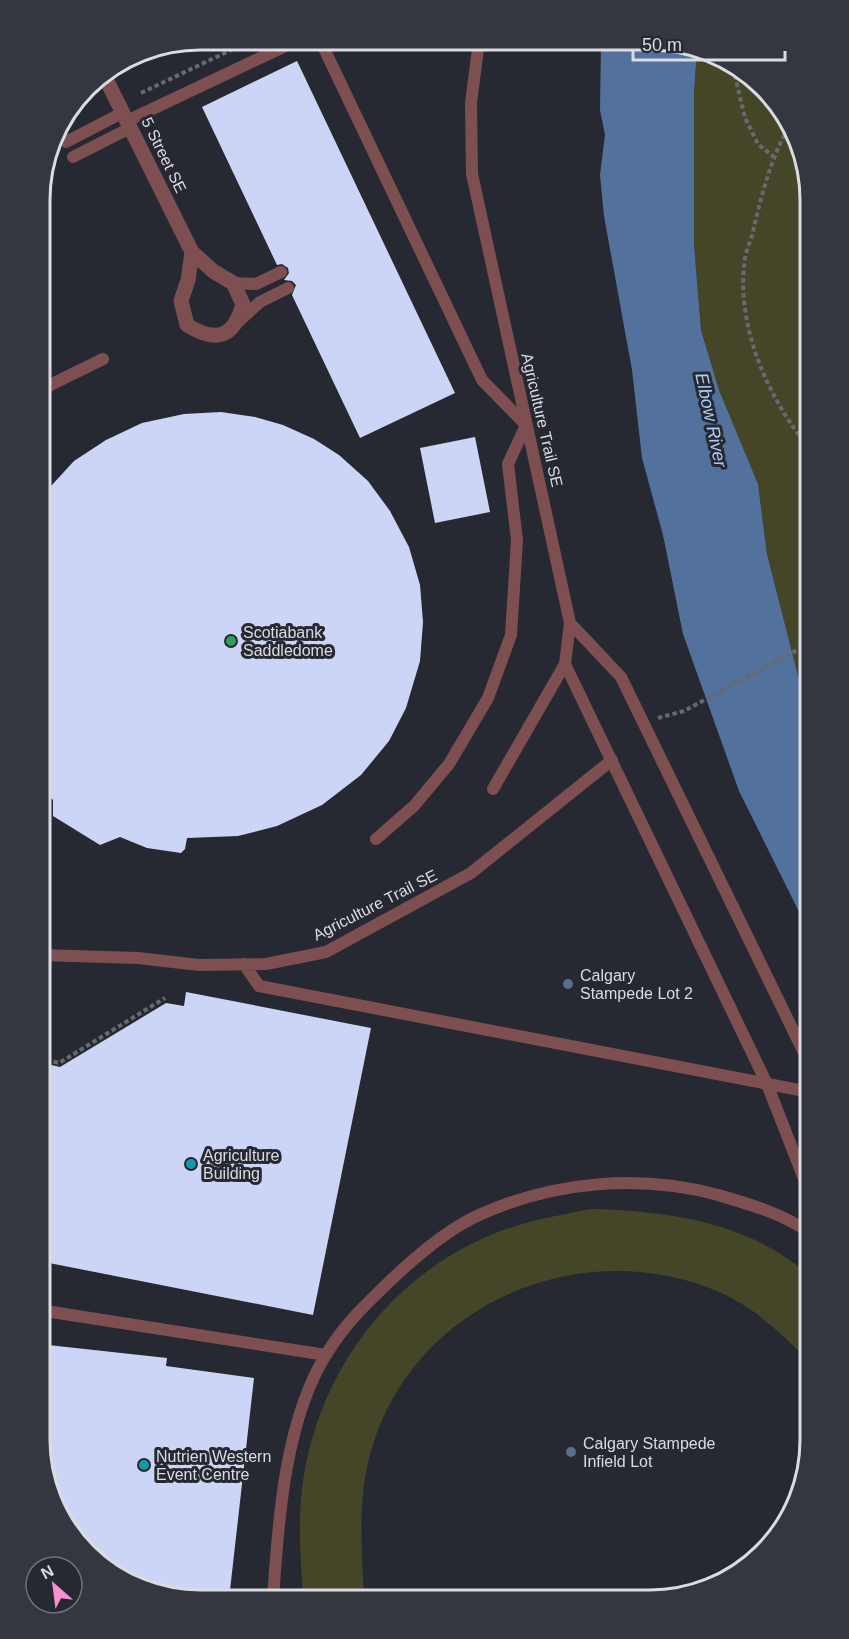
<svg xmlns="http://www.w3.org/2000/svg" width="849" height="1639" font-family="Helvetica,sans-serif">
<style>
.green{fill:#454627}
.water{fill:#52719d}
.building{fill:#cdd5f7}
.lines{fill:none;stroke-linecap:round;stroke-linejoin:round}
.path{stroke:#676971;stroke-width:4;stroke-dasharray:4.5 3;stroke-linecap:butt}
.service{stroke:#7d4f51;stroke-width:12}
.minor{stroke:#7d4f51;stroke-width:15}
.leisure-dot{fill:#2e9e5b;stroke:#272932;stroke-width:2}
.service-dot{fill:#5c6f8a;stroke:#272932;stroke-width:2}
.culture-dot{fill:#0f9aa8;stroke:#272932;stroke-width:2}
.labels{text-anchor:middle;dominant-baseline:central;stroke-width:6;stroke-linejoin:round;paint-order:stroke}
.street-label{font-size:16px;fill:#dbdce2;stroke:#272932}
.poi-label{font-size:16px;fill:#dbdce2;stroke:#272932;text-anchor:start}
.water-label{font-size:18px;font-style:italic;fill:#b0ccf5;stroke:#272932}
.rim{fill:none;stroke:#dbdce2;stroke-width:3}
</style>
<rect width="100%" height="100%" fill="#272932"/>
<!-- green -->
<path class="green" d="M697,50L755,79L802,148L810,200V723L767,554L758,484L719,390L701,330L694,245V92Z
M591,1209C668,1211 750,1222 810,1276V1363C783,1334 754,1307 717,1291C580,1234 413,1303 371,1451C357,1499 362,1550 364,1599H303C301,1560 297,1520 303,1481C319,1374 386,1281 486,1237C519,1222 556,1216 591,1209Z"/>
<!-- water -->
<path class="water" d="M601,42H680L697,50L694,92V245L701,330L719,390L758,484L767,554L810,723V934L739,791L683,634L663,535L642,458L632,370L604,216L600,175L605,135L600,110Z"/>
<!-- building -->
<path class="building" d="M297,61L455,393L360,438L292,295L296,285L292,281L284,280L289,273L288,268L282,264L277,265L202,107Z
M221,412L255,417L283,425L314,439L339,455L368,481L390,511L409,547L420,585L423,622L420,661L406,708L389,741L361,775L322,805L277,826L238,836L187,838L185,849L181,853L147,848L120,837L100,845L53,816V800L40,787V498L74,461L106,440L142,423L184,414Z
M475,437L490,512L435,523L420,448Z
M186,992L371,1028L313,1315L39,1261V1062L60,1067L166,1003L184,1006Z
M39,1344L167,1358L166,1366L254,1378L229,1599H178L94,1560L47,1491L39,1440Z"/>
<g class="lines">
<!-- path -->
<path class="path" d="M733,68L745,118L758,144L774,157
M141,93L254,39
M788,128C771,159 762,193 754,227C752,238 747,248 745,258C735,325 768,399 810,449
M658,718L684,711L810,643
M39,1030L49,978
M39,1058L59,1063L165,998"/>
<!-- service -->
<path class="service" d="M320,40L482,380L526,425L508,464L517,540L511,635L488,698L449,764L414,806L376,839
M479,41L471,103L472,174L570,623L565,664L493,789
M127,121L298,40
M66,142L122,113
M73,157L130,128
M233,283L256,284L281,272
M238,322L260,302L288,288
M40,390L103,359
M570,623L621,677L810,1065
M565,664L767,1084L810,1194
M40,955L138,958L199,965L266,964L326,952L471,873L612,760
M244,964L259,986L810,1092
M39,1310L326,1355
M273,1599C278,1521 285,1416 329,1350C345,1324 367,1303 389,1282C415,1257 446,1230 479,1215C554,1181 640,1174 718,1195C749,1204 784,1214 810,1233"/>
<!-- minor -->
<path class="minor" d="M103,73L192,252L213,271L233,283L243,304C234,338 216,343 187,325L181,301L188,280L192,252"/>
</g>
<!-- markers -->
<circle class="leisure-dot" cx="231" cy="641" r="6"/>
<g class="service-dot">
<circle cx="568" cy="984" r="6"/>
<circle cx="571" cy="1452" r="6"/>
</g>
<g class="culture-dot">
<circle cx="191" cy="1164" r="6"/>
<circle cx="144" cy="1465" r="6"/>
</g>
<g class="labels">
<!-- street labels -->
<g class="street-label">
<text transform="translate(164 155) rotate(64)">5 Street SE</text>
<text transform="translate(542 420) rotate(77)">Agriculture Trail SE</text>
<text transform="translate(375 905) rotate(-27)">Agriculture Trail SE</text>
</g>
<!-- poi labels -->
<g class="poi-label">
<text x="243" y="632">Scotiabank<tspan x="243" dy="18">Saddledome</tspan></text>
<text x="580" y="975">Calgary<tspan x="580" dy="18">Stampede Lot 2</tspan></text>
<text x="203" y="1155">Agriculture<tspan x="203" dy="18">Building</tspan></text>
<text x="583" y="1443">Calgary Stampede<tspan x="583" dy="18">Infield Lot</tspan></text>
<text x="156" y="1456">Nutrien Western<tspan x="156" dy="18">Event Centre</tspan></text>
</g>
<!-- water labels -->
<g class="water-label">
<text transform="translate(711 420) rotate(78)">Elbow River</text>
</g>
</g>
<!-- crop -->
<path d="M0 0H849V1639H0ZM200 50H650A150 150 0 0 1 800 200V1440A150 150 0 0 1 650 1590H200A150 150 0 0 1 50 1440V200A150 150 0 0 1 200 50Z" fill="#353740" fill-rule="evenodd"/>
<path class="rim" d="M200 50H650A150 150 0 0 1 800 200V1440A150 150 0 0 1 650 1590H200A150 150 0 0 1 50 1440V200A150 150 0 0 1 200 50Z"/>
<!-- north arrow -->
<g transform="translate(54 1585) rotate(332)"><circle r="28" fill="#272932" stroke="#6f7178" stroke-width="1.5"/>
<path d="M0-4.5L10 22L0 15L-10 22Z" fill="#f690cf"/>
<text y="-9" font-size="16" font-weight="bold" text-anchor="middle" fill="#dbdce2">N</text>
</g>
<!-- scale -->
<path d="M633 51v9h152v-9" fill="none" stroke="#dbdce2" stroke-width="3"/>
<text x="642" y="51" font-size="18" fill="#dbdce2" stroke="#272932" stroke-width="4.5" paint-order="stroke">50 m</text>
</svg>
